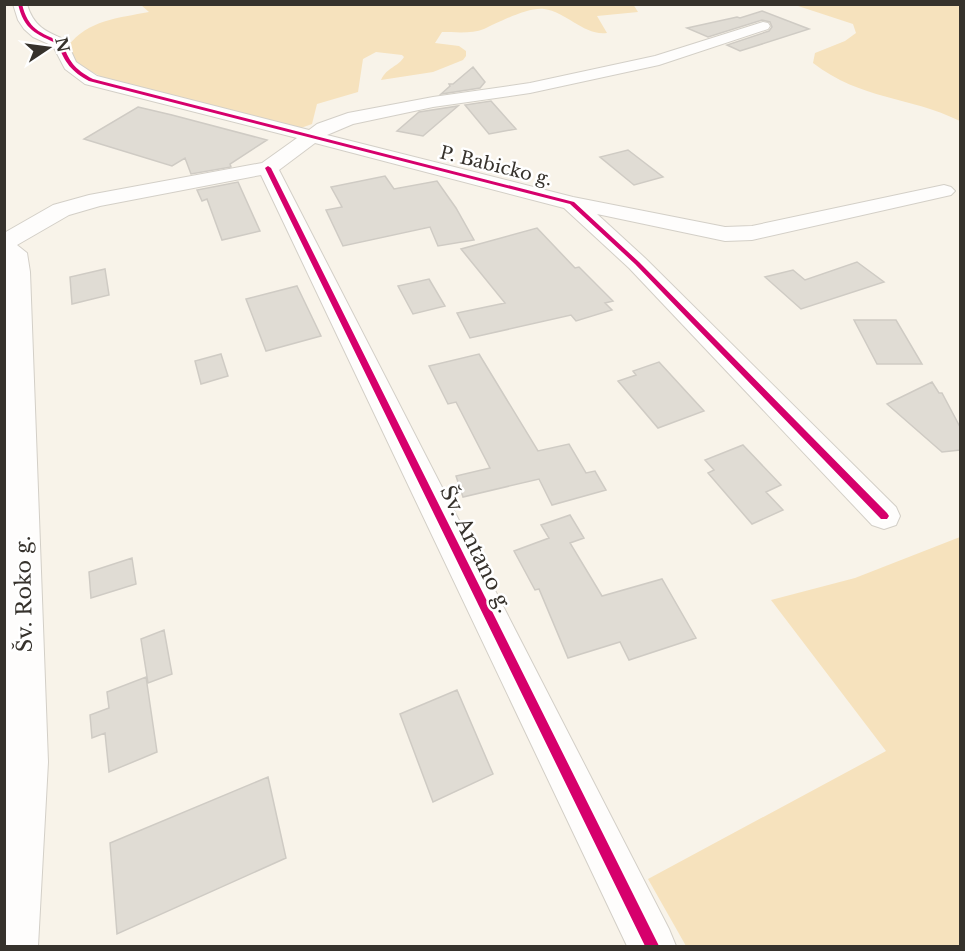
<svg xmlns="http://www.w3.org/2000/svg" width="965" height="951" font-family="'Libre Baskerville',serif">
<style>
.green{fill:#f6e2bd}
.building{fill:#e0dcd4;stroke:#cfcbc4;stroke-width:1.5}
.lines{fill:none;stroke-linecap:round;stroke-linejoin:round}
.minor-casing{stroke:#d3cfc7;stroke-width:2}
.minor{fill:#fefdfc;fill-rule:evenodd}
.cycleway-casing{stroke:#fff;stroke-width:4}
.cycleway{fill:#d6006c;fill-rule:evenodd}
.labels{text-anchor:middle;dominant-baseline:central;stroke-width:5;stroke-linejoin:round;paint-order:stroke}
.far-street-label{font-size:18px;fill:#36322c;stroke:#fff}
.street-label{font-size:21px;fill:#36322c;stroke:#fff}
</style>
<rect width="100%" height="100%" fill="#f8f3e9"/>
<!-- green -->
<path class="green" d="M633,4L638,12L597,16L607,33C584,36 567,12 544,9C528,7 499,22 484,29C472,34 455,32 442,32L435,43L459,46L466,51V56L463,60L433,72L381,80C387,67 398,67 404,57L402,55L376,52L363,59L358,92L317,104L312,124L298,129L106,79L78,65L68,46C88,20 118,18 149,12L141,5Z
M795,5H960V121C909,96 861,100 813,63L815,53L845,41L856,33L853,24Z
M960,537V946H686L648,879L886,751L771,600L855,578Z"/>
<!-- building -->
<path class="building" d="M762,11L809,29L740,51L727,45L769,31L772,27L770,22L762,20L708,37L687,28L737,17L740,18Z
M473,67L485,82L480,88L441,94L450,86L449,84H453Z
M491,101L516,129L489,134L465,105Z
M458,106L423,136L397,131L419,112Z
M138,107L172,115L267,140L230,164L231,167L191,174L185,158L172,166L84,139Z
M628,150L663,177L634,185L600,157Z
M385,176L394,189L437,181L456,208L474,240L438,246L430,227L343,246L326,210L342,207L331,187Z
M238,182L260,231L222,240L207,199L202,201L197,190Z
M537,228L575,268L579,267L613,301L605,303L612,310L576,321L571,315L470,338L457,313L505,303L461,249Z
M857,262L884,282L801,309L765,277L793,270L805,280Z
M105,269L109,295L72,304L70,277Z
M429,279L445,306L413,314L398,286Z
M297,286L321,336L266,351L246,299Z
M854,320H896L922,364H877Z
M221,354L228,376L201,384L195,361Z
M479,354L538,451L569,444L586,473L595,471L606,490L552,505L539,479L463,497L456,476L490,468L456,402L448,404L429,366Z
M659,362L704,411L658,428L618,381L636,375L633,371Z
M932,382L939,393H942L960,427V450L942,452L887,404Z
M743,445L781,485L766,492L783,510L752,524L708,473L714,470L705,460Z
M570,515L584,538L570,543L602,596L662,579L696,638L629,660L620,642L568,658L539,589L535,590L514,551L549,538L541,525Z
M132,558L136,584L91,598L89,572Z
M164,630L172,674L148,683L141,639Z
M146,677L157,752L109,772L105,733L92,738L90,715L109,708L107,692Z
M457,690L493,774L433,802L400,714Z
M268,777L286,858L117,934L110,843Z"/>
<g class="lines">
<defs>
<path id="minor" d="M13,4H27C33,26 46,32 66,40L76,62L97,76L309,130L317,124L348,113L433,97L530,83L655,56L763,22L768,23L770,26L768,29L659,65L530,93L433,107L353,124L327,135L573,197L725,227L752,226L944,185L951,187L955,191L951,195L752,240L725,241L597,214L645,258L896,507L900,516L896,525L884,529L872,525L629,268L564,208L315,143L279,170L669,929L676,946H627L261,175L100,206L69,215L17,245L27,253L30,272L48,762L38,946H4V233L53,205L89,195L262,163L297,138L85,84L65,69L53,46L33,37L24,29L18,20Z"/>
</defs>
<!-- minor casing -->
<use href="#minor" class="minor-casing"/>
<!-- minor -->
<use href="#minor" class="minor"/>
<defs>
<path id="cycleway" d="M18,4H22C28,29 40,33 62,42C69,61 74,69 93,79L574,202L639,262L887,513L889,516L887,519H881L635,264L570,204L89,81C72,72 64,62 58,44C36,34 24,30 18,4Z
M268,166L271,168L659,946H645L265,168Z"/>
</defs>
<!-- cycleway casing -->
<use href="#cycleway" class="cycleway-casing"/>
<!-- cycleway -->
<use href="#cycleway" class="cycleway"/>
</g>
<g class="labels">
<!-- far-street labels -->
<g class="far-street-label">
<text transform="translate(496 166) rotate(14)">P. Babicko g.</text>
</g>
<!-- street labels -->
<g class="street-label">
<text transform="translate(476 549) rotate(64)">Šv. Antano g.</text>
<text transform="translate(24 594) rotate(-91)">Šv. Roko g.</text>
</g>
</g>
<!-- border -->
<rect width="965" height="951" fill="none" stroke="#36322c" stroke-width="12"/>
<!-- north arrow -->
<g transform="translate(48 48) rotate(77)" stroke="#ffffff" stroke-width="4.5" paint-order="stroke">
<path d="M0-4.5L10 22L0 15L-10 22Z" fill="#36322c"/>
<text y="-9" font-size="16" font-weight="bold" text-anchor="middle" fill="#36322c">N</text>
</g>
</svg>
